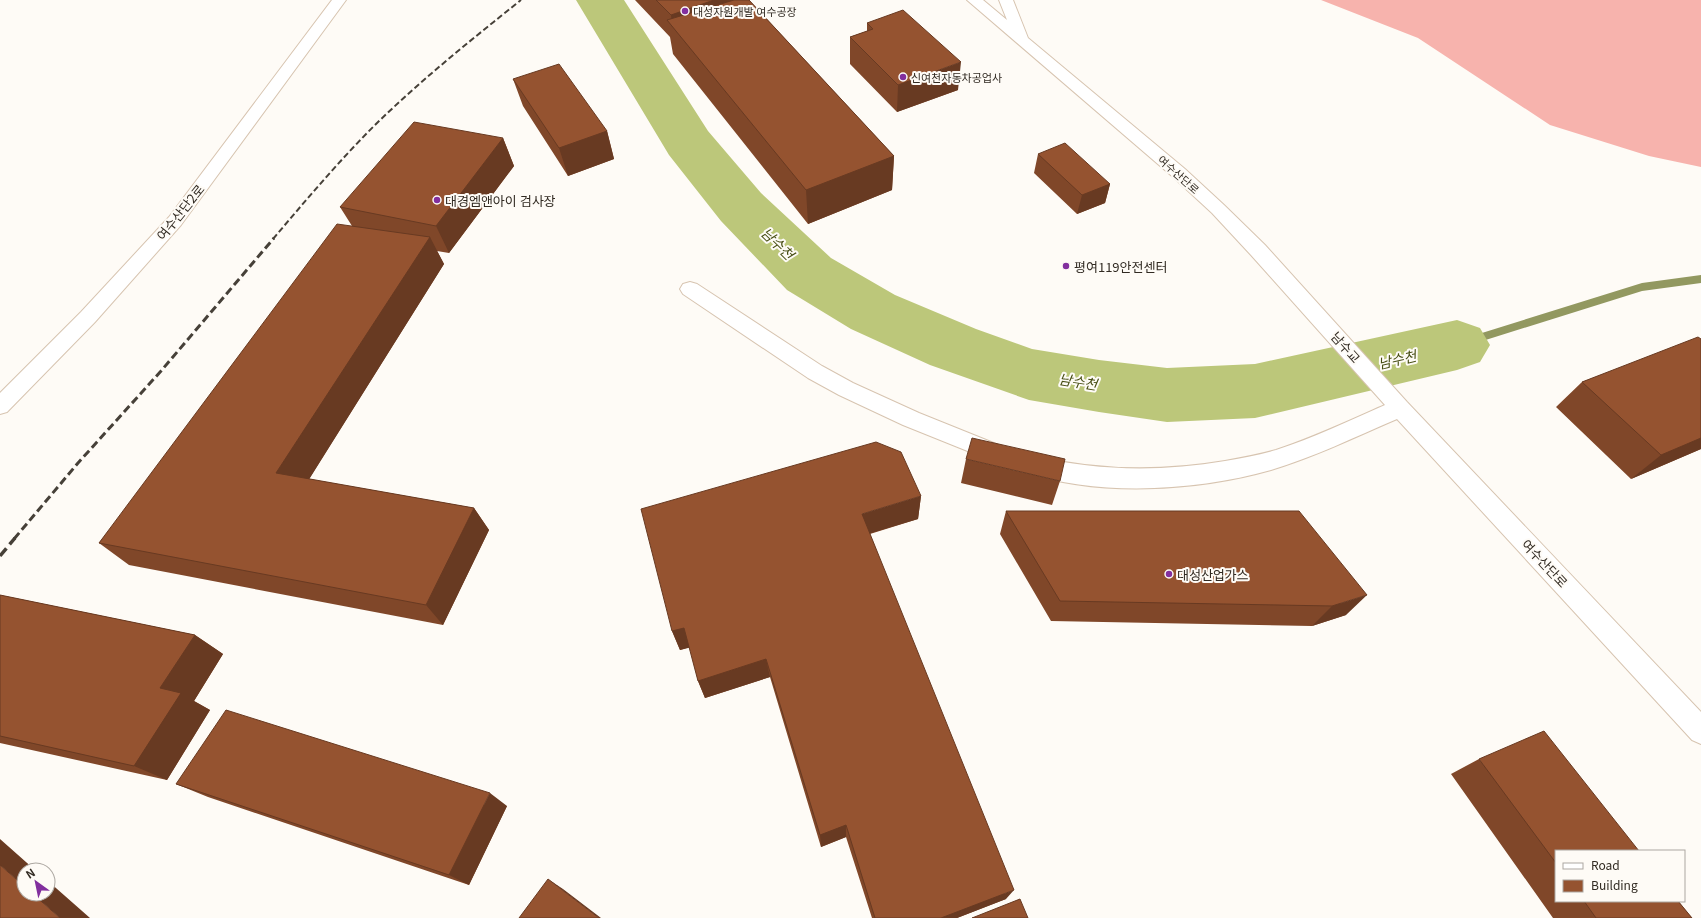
<svg xmlns="http://www.w3.org/2000/svg" width="1701" height="918" font-family="Georgia,'Noto Sans KR',serif">
<style>
.forest{fill:#f7b3ad}
.lines{fill:none;stroke-linecap:round;stroke-linejoin:round}
.stream{fill:#929860;fill-rule:evenodd}
.river{fill:#bcc77a;fill-rule:evenodd}
.minor-casing{stroke:#d7c4b0;stroke-width:2}
.minor{fill:#fff;fill-rule:evenodd}
.rail-far2{stroke:#464038;stroke-width:2;stroke-dasharray:6 3;stroke-linecap:butt}
.rail-far1{stroke:#464038;stroke-width:3;stroke-dasharray:8 4;stroke-linecap:butt}
.rail{stroke:#464038;stroke-width:3.5;stroke-dasharray:10 5;stroke-linecap:butt}
.wall{fill:#804729}
.shaded-wall{fill:#683a22}
.building{fill:#955330;stroke:#683a22}
.poi-dot{fill:#822f9e;stroke:#fefbf6;stroke-width:1.5}
.labels{text-anchor:middle;dominant-baseline:central;stroke-width:4;stroke-linejoin:round;paint-order:stroke}
.far-poi-label{font-size:11px;fill:#312a22;stroke:#fefbf6;text-anchor:start}
.far-street-label{font-size:11px;fill:#312a22;stroke:#fefbf6}
.poi-label{font-size:13px;fill:#312a22;stroke:#fefbf6;text-anchor:start}
.street-label{font-size:13px;fill:#312a22;stroke:#fefbf6}
.water-label{font-size:14px;font-style:italic;fill:#464d13;stroke:#fefbf6}
</style>
<rect width="100%" height="100%" fill="#fefbf6"/>
<!-- forest -->
<path class="forest" d="M1321,0H1701V167L1649,156L1550,125L1418,38Z"/>
<g class="lines">
<!-- stream -->
<path class="stream" d="M1701,275V283L1642,291L1457,349L1453,348L1452,345L1453,342L1642,283Z"/>
<!-- river -->
<path class="river" d="M576,0H624L708,131L761,193L831,258L895,295L976,329L1032,349L1099,360L1167,368L1255,364L1457,320L1480,328L1490,345L1480,362L1457,370L1255,418L1167,422L1099,412L1029,400L930,365L851,329L787,290L721,221L669,155Z"/>
<defs>
<path id="minor" d="M332,0H346L181,225L95,322L7,412L0,414V393L81,312L169,217Z
M967,0H983L1007,20L999,0H1013L1028,38L1185,169L1224,205L1265,245L1407,402L1701,712V744L1692,740L1397,419C1355,437 1314,457 1271,470C1197,491 1098,497 1025,472L1022,465L1025,458L1033,456C1097,471 1160,472 1225,461C1242,458 1259,455 1276,450C1313,438 1349,421 1385,405L1251,255L1212,213L1173,177Z
M690,282L697,284L822,366L853,383L919,413L1006,448L1009,454L1006,460L998,463L990,460L903,425L839,395L808,378L683,294L680,289L683,284Z"/>
</defs>
<!-- minor casing -->
<use href="#minor" class="minor-casing"/>
<!-- minor -->
<use href="#minor" class="minor"/>
<!-- rail-far2 -->
<path class="rail-far2" d="M273,239C306,200 339,161 375,125C421,80 471,40 521,0"/>
<!-- rail-far1 -->
<path class="rail-far1" d="M14,539L78,463L161,371L274,238"/>
<!-- rail -->
<path class="rail" d="M0,556L15,538"/>
</g>
<!-- wall -->
<path class="wall" d="M635,0H749L894,156L892,190L808,224L673,54L670,37Z
M867,23L958,90L897,112L850,64V37L867,31Z
M513,79L607,131L614,159L568,176L523,106Z
M503,138L514,166L449,253L437,251L444,264L309,479L474,508L489,530L443,625L129,565L99,543L352,226L340,207Z
M1038,154L1110,184L1105,203L1077,214L1034,173Z
M1701,339V449L1631,479L1556,407L1582,382Z
M966,459L1060,481L1052,505L961,483Z
M921,496L918,519L870,534L1006,899L957,918H872L846,837L821,847L770,677L705,698L698,681L690,647L680,650L672,631Z
M1006,511H1299L1346,615L1312,626L1051,621L1000,534Z
M0,595L195,635L223,654L194,701L210,710L167,780L0,743Z
M1479,759L1556,851V901H1678L1692,918H1553L1451,774Z
M176,784L507,806L469,885L208,797Z"/>
<!-- shaded-wall -->
<path class="shaded-wall" d="M714,0H733L672,26L671,15Z
M961,62L958,90L897,112L898,85Z
M607,131L614,159L568,176L559,148Z
M503,138L514,166L449,253L436,226Z
M894,156L892,190L808,224L806,190Z
M1110,184L1105,203L1077,214L1082,195Z
M430,237L444,264L298,497L276,473Z
M1701,438V449L1631,479L1661,455Z
M921,496L918,519L861,536L862,514Z
M474,508L489,530L443,625L426,605Z
M1367,595L1346,615L1312,626L1332,606Z
M684,628L692,647L680,650L672,631Z
M195,635L223,654L194,701L210,710L167,780L134,766L160,688Z
M766,659L770,677L705,698L698,681Z
M490,793L507,806L469,885L449,875Z
M846,825V837L821,847L820,835Z
M0,839L35,870H24V886L0,865Z
M548,879L563,889L601,918H599Z
M48,881L90,918H60L33,894H48Z
M1014,890L1006,899L957,918H941Z"/>
<!-- building -->
<path class="building" d="M656,0H714L671,15Z
M734,0H749L894,156L806,190L667,20Z
M903,10L961,62L898,85L850,37L873,29L867,23Z
M559,64L607,131L559,148L513,79Z
M414,122L503,138L436,226L340,207Z
M1065,143L1110,184L1082,195L1038,154Z
M337,224L430,237L276,473L474,508L426,605L99,543Z
M1698,337L1701,339V438L1661,455L1582,382Z
M972,438L1065,459L1060,481L966,459Z
M876,442L901,452L921,496L862,514L1014,890L941,918H875L846,825L820,835L766,659L698,681L684,628L672,631L641,509Z
M1006,511H1299L1367,595L1332,606L1060,601Z
M0,595L195,635L160,688L181,693L134,766L0,736Z
M226,710L490,793L449,875L176,784Z
M1544,731L1639,851H1556V863L1479,759Z
M0,865L24,886V894H33L60,918H0Z
M548,879L599,918H519Z
M1020,899L1028,918H972Z
M1584,901H1678L1692,918H1596Z"/>
<!-- markers -->
<g class="poi-dot">
<circle cx="685" cy="11" r="4"/>
<circle cx="903" cy="77" r="4"/>
<circle cx="437" cy="200" r="4"/>
<circle cx="1066" cy="266" r="4"/>
<circle cx="1169" cy="574" r="4"/>
</g>
<g class="labels">
<!-- far-poi labels -->
<g class="far-poi-label">
<text x="693" y="11">대성자원개발 여수공장</text>
<text x="911" y="77">신여천자동차공업사</text>
</g>
<!-- far-street labels -->
<g class="far-street-label">
<text transform="translate(1179 174) rotate(42)">여수산단로</text>
</g>
<!-- poi labels -->
<g class="poi-label">
<text x="445" y="200">대경엠앤아이 검사장</text>
<text x="1074" y="266">평여119안전센터</text>
<text x="1177" y="574">대성산업가스</text>
</g>
<!-- street labels -->
<g class="street-label">
<text transform="translate(180 212) rotate(-51)">여수산단2로</text>
<text transform="translate(1346 347) rotate(48)">남수교</text>
<text transform="translate(1545 563) rotate(47)">여수산단로</text>
</g>
<!-- water labels -->
<g class="water-label">
<text transform="translate(778 243) rotate(44)">남수천</text>
<text transform="translate(1397 359) rotate(-13)">남수천</text>
<text transform="translate(1078 381) rotate(9)">남수천</text>
</g>
</g>
<!-- legend -->
<rect x="1555" y="850" width="130" height="52" fill="#fefbf6" stroke="#aca7a1"/>
<rect x="1563" y="863" width="20" height="6" fill="#ffffff" stroke="#aca7a1"/>
<text x="1591" y="870" font-size="12" fill="#312a22">Road</text>
<rect x="1563" y="880" width="20" height="12" fill="#955330" stroke="#aca7a1"/>
<text x="1591" y="890" font-size="12" fill="#312a22">Building</text>
<!-- north arrow -->
<g transform="translate(36 882) rotate(327)"><circle r="19" fill="#fefbf6" stroke="#aca7a1"/>
<path d="M0-3L7 15L0 10L-7 15Z" fill="#822f9e"/>
<text y="-6" font-size="11" font-weight="bold" text-anchor="middle" fill="#312a22">N</text>
</g>
</svg>
